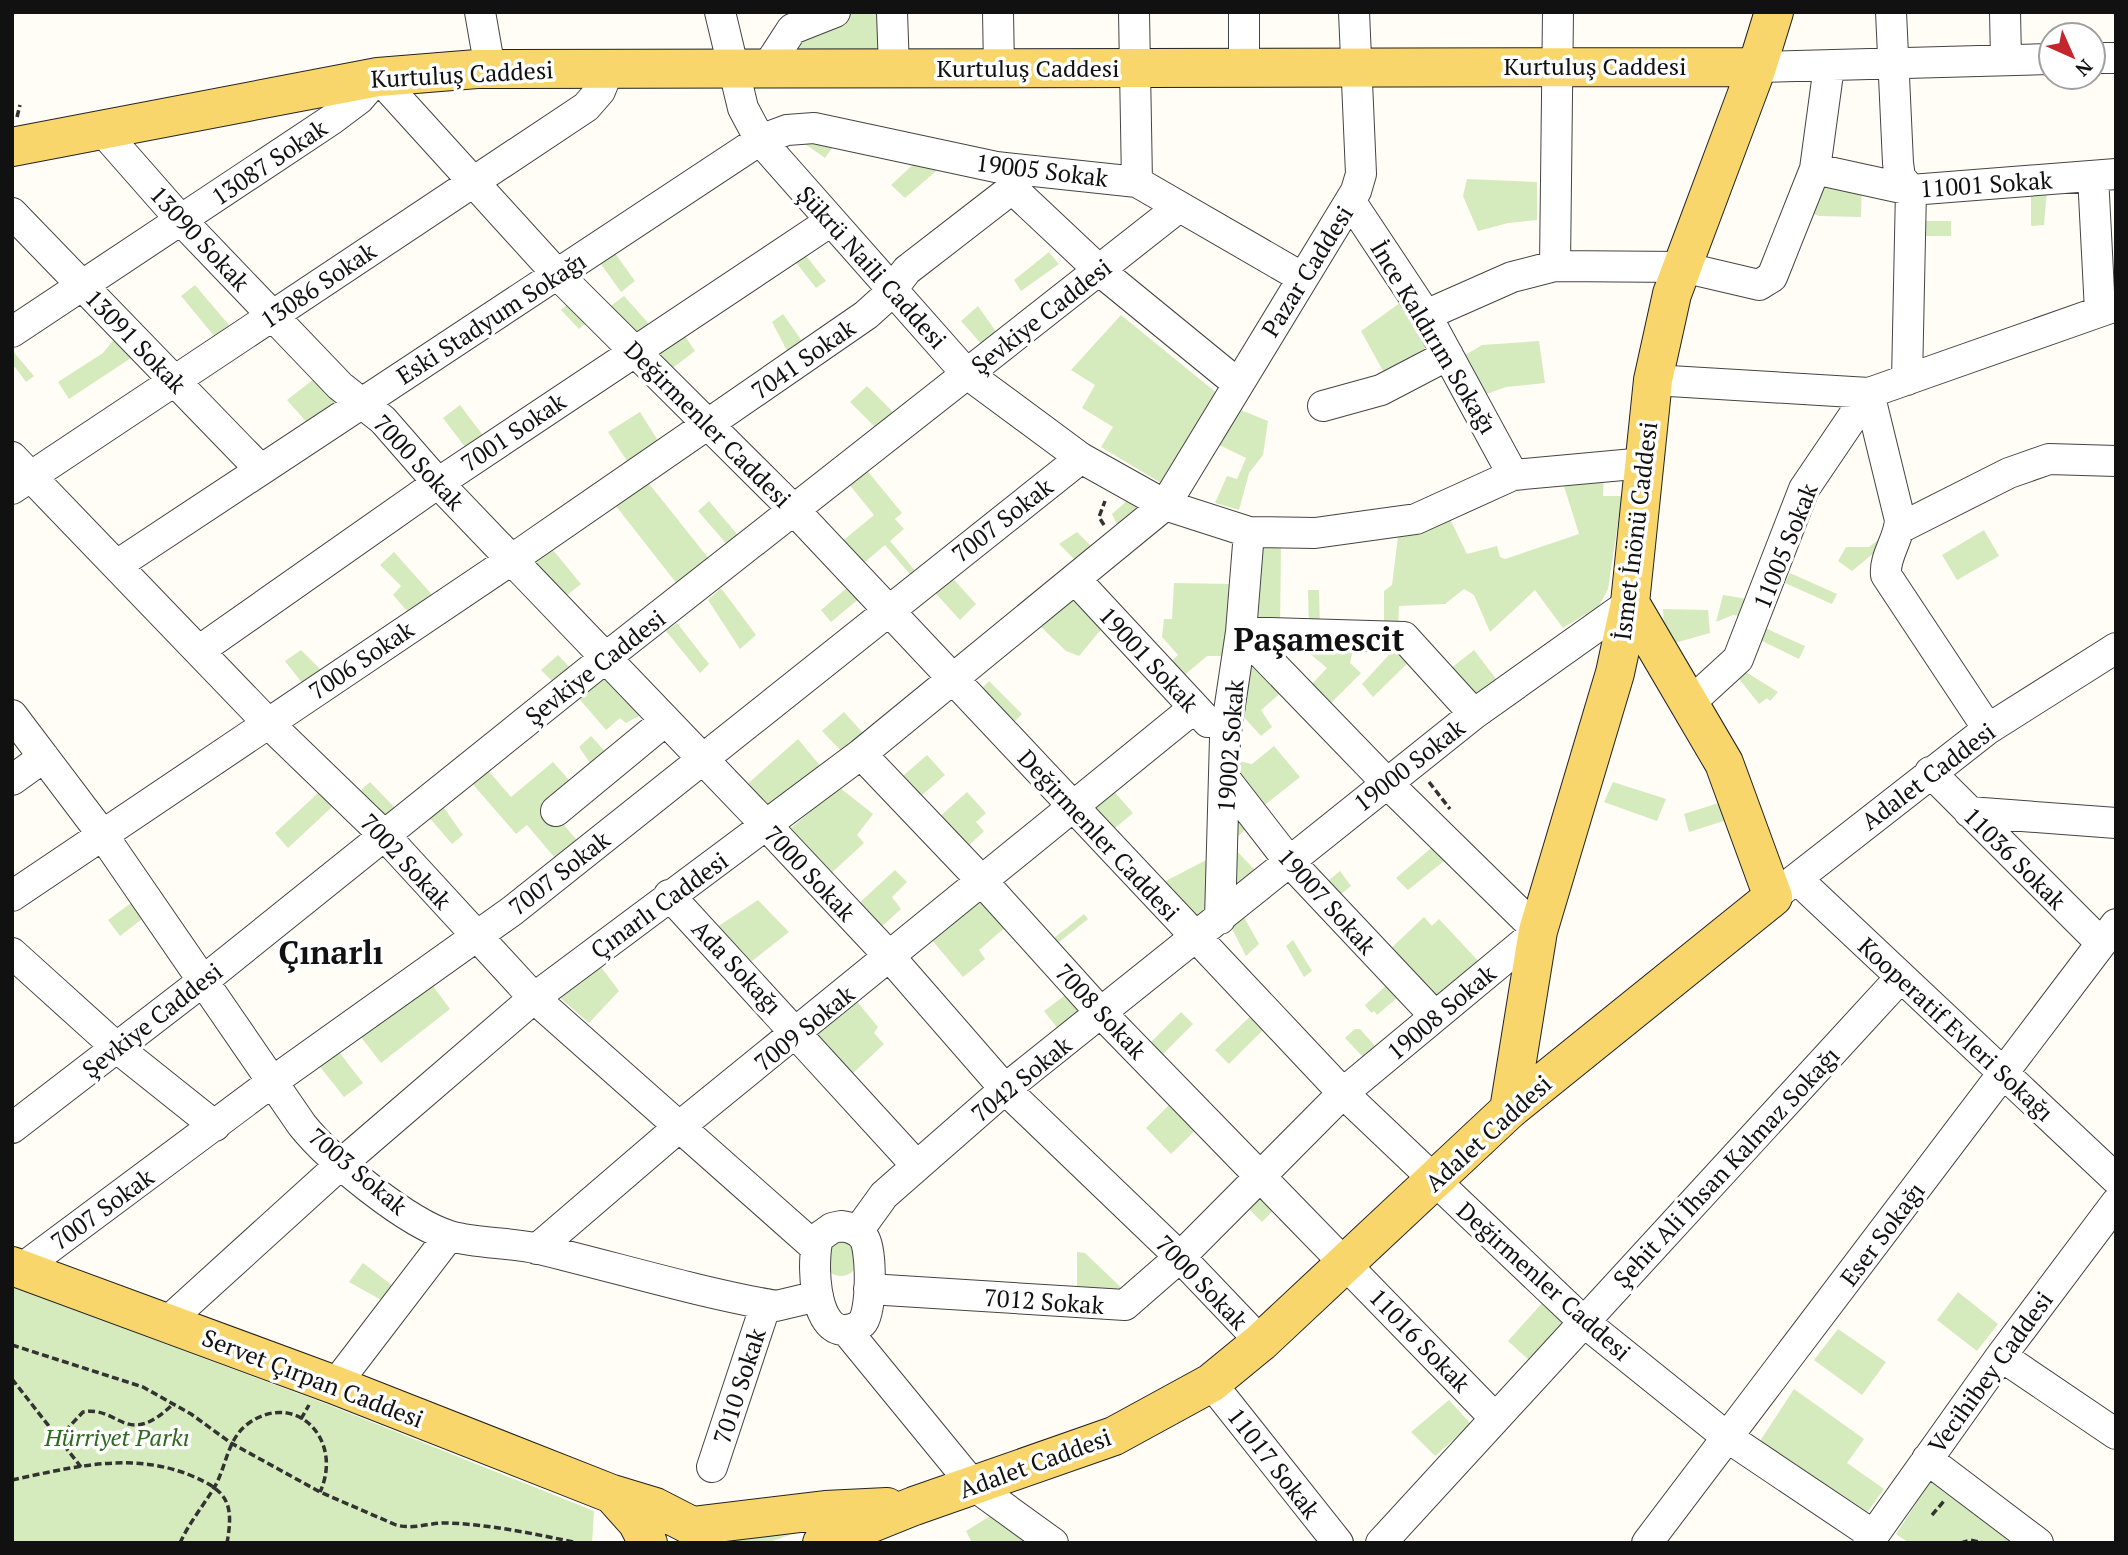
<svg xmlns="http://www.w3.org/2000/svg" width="2128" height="1555" font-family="'PT Serif',serif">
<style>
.green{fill:#d5ebbd}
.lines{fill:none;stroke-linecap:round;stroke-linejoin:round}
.minor-casing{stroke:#444;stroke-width:32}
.major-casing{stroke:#222;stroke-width:40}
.path{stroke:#333;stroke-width:3.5;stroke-dasharray:7 3.5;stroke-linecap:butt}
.minor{stroke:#fff;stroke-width:30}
.major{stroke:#f9d66b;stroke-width:38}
.labels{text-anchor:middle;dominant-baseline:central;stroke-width:7;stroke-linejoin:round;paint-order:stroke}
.street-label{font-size:24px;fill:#111;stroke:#fff}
.park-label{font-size:24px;font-style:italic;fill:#2f6b1f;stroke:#fff}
.district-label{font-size:32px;font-weight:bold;fill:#111;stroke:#fff}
</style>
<rect width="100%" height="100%" fill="#fffdf5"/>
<!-- green -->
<path class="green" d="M847,12H888L889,58L785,50Z
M818,138L837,141L825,158L805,144Z
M918,160L943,165L905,198L891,185Z
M1817,172L1862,182L1861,217L1819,216L1803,209Z
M1467,179L1537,182V220L1508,223L1478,231L1463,196Z
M2047,191L2044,225L2031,226V193Z
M1920,221H1951V236H1920Z
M799,247L826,281L816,288L790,255Z
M612,249L635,281L621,292L598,260Z
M1049,252L1059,264L1021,291L1014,280Z
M195,285L229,325L215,337L181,296Z
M624,296L649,324L629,338L604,311Z
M575,297L593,317L579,329L561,310Z
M1404,300L1431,344L1401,365L1383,371L1361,331Z
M978,306L999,336L984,347L961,321Z
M783,314L807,348L791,358L772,322Z
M1121,315L1218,394L1166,486L1101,447L1113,427L1082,408L1095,385L1071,370Z
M679,327L695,351L670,370L649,348Z
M115,338L134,356L69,399L58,382L103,353Z
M1539,341L1545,383L1506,387L1481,396L1457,360L1482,345Z
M12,350L34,376L26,382L15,367L12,368Z
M319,375L344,403L310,426L287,400Z
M867,386L898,417L881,433L850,402Z
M460,405L485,438L468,451L443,418Z
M1228,405L1268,421L1263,455L1249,473L1239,510L1215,503L1227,476L1237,479L1246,458L1209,440Z
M640,412L662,447L631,467L608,432Z
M865,468L902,513L895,519L904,529L890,541L918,574L913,578L885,545L859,567L840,543L874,515L848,483Z
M1604,471L1603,496H1622L1608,589L1599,606L1563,628L1535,590L1490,632L1474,595L1464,589L1445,604L1399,606L1398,628L1384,627V591L1392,585L1398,537L1450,519L1467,554L1497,546L1500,557L1505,559L1579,534L1562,480Z
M643,476L713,564L681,589L612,501Z
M1129,499L1150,506L1121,533L1112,514Z
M709,501L742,540L731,549L698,511Z
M1893,528L1886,543L1852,571L1838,561L1846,547H1869Z
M1984,530L1999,556L1957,580L1942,555Z
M1077,532L1094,549L1077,562L1059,544Z
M1252,543L1281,544L1280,627L1244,628Z
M548,544L581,584L562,599L529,559Z
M394,552L435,598L408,612L393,595L401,586L380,565Z
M946,571L976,604L960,620L929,586Z
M1790,573L1837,594L1832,604L1785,583Z
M1174,583L1229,584L1224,656H1207L1180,679L1165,667L1178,655L1162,637L1164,619H1172Z
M850,585L860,598L831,622L821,610Z
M721,588L756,635L740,649L708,600Z
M1308,590H1319L1320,630H1309Z
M1073,595L1104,626L1079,656L1066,651L1041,627Z
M1723,595L1754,600L1747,617L1733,615L1716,622Z
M1663,609L1708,610L1710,633L1671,644L1664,626Z
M677,623L709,664L700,673L666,631Z
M1758,625L1805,646L1799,659L1754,637Z
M1355,639L1350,663L1361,673L1329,705L1311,685L1327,668L1308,652L1312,647Z
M1399,644L1415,656L1373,697L1362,684Z
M301,650L321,670L302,683L285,661Z
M1474,650L1500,684L1476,703L1450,669Z
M558,655L574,672L558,687L541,670Z
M1252,661L1284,690L1261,710L1272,727L1261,736L1241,714L1239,670Z
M1741,669L1778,692L1770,701L1767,698L1759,704L1736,675Z
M607,671L646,712L626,723L620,718L606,730L576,695Z
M989,681L1022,714L1007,729L974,696Z
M844,712L863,733L842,752L822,731Z
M591,736L614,761L598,774L579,747Z
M798,739L822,768L767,815L744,787Z
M1274,746L1300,777L1257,811L1232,781L1234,760L1252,764Z
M927,755L945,775L914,802L896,782Z
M553,762L577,789L552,811L582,846L560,864L527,825L516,834L470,781L485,767L511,797Z
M370,782L400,813L388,825L358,793Z
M1613,782L1666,799L1657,821L1604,802Z
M839,787L873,814L857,835L864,843L826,878L784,834Z
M1110,787L1133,813L1108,834L1085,808Z
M967,792L986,813L976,822L984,831L964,850L936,820Z
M318,793L332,807L288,848L275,833Z
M1725,801L1730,819L1689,832L1684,814Z
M442,805L463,835L452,844L428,816Z
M1230,807L1248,827L1230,844L1257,872L1225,903Z
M1436,844L1449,857L1408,890L1396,878Z
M1216,855V911L1194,931L1158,885Z
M895,870L907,882L892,897L901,909L878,930L857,905Z
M1340,871L1351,886L1335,899L1323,885Z
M983,896L1008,925L979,950L985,959L963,977L931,939Z
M758,900L789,932L747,965L714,929Z
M131,903L142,919L120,936L108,920Z
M1240,910L1259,944L1246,956L1228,921Z
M1084,914L1088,919L1053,947L1049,942Z
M1424,917L1432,926L1439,919L1482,965L1437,1008L1385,954Z
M1293,940L1312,971L1304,977L1286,946Z
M598,963L619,991L589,1023L558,996Z
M427,978L450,1009L381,1063L357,1032Z
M1388,984L1399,996L1377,1015L1374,1011L1371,1013L1365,1005Z
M1068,993L1085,1017L1062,1034L1044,1011Z
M854,998L878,1027L874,1033L884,1044L850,1076L814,1035Z
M1258,1009L1271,1022L1229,1064L1215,1050Z
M1181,1012L1193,1024L1160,1057L1148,1045Z
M1355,1029H1360L1375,1046L1363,1057L1345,1038Z
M336,1048L363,1083L344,1097L317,1063Z
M1177,1097L1203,1123L1171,1154L1146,1128Z
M1266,1189L1280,1203L1262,1222L1248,1208Z
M824 1259a17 17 0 1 1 34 0a17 17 0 1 1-34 0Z
M1077,1252L1085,1253L1129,1295L1077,1288Z
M363,1263L393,1286L383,1301L349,1282Z
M12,1287L324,1403L594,1511L592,1543H12Z
M1958,1292L1998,1324L1977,1351L1937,1320Z
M1544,1301L1567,1322L1531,1362L1508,1341Z
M1838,1329L1886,1362L1862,1395L1814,1360Z
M1794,1389L1864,1439L1847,1463L1884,1489L1864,1517L1758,1444Z
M1449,1400L1471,1424L1435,1456L1411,1432Z
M1931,1481H1943L2030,1543H1909L1896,1534Z
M995,1513L1033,1543H972L966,1531Z
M812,1527L767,1543H738L736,1536Z"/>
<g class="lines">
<defs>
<path id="minor" d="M480,12L490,69
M720,12L743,108L760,140L966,373L1081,458L1165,505L1249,532L1315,533L1416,519L1513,475L1645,463
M892,12L894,69
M998,12L999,68
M1134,12L1137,182
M1891,12L1898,163L1900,177L1911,190L1907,380
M2005,12L2006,59
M2093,58H2116
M1244,67V12
M1757,67L2051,59
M766,69L792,29L835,12
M101,129L181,220L340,386L383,420L438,483L767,826L890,957L1005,1089L1180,1257L1261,1342
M1013,169L1011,182L1017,193L1100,271L1237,383
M1815,169L1911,190L2116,174
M2093,176L2100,311
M1351,202L1426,315L1513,475
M12,213L260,469
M1555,266L1558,12
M1426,315L1512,277L1555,266L1682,267L1759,285L1772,277L1815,169L1829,66
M12,332L331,120L359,99L378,77L558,275L795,511L1343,1093L1584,1322L1727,1437L1873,1535
M1653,380L1869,393
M1869,393L1900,520C1899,540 1884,556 1886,575L1988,729
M1323,406L1381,390L1448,355
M12,457L267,722L385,836L534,998L815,1247
M12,489L586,107L600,91L609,69
M1900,528L2009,473L2049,459L2116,461
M117,565L760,140L787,130L814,128L996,167L1137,182L1303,278
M1075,579L1208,722
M1241,632L1404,637L1474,714
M200,650L438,483L831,221
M1691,702L1738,659L1804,489L1869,393L2116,306
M12,715L102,834L302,1125C330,1160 407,1223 450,1236C478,1244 510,1242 539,1249C618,1268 697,1292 776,1306L818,1296
M861,754L982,881L1102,1014L1495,1418
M1930,772L2101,943
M12,780L44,757
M1226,780L1288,860L1435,1016
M556,811L665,721
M1969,812L2116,823
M1797,879L2116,1179
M1782,890L1988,729L2116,648
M669,895L916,1165
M12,896L511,560L866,315L886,297L907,270L1013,188
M1220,919L1225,738L1241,632L1249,532
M12,953L116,1047L215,1126
M12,1128L203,981L604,659L1179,207
M841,1226C850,1227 859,1230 864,1238C872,1250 872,1313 862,1323C857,1328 849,1330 842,1330C813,1326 812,1260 818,1238L832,1228Z
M858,1231L884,1195L1005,1089L1474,714L1630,603
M537,1249L679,1127L1194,708
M21,1269L272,1082L512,911L1081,458
M869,1289L1125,1305L1180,1257L1343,1093L1538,931L1387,783L1241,632
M167,1322L341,1164L534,998L861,754L1165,505L1356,191L1361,174L1354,12
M846,1330L973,1485L1053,1543
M2001,1356L2116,1434
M1211,1383L1338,1543
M335,1385L449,1236
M1927,1459L2038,1543
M712,1467L766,1304
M1381,1543L1901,977
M1647,1543L2116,924
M1868,1543L2001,1356L2116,1203"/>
<path id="major" d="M12,147L378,77L477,69L1757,67
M1509,1110L1538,931L1615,673L1630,603L1653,380L1672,294L1757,67L1774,12
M12,1266L335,1385L612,1494L655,1507L692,1526L825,1510L887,1507
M612,1494L637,1522L648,1543
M822,1543L914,1506L1114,1436L1211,1383L1261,1342L1509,1110L1773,897L1724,763L1630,603"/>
</defs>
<!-- minor casing -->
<use href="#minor" class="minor-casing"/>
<!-- major casing -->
<use href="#major" class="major-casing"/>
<!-- path -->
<path class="path" d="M17,117L20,105
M1104,525L1099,517L1105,501
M1429,782L1450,809
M12,1345L143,1387L191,1414L231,1443L320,1492L396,1525C415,1530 430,1522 449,1523C493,1525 535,1534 578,1543
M12,1379L81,1467
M301,1419L309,1405
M63,1442L67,1429L83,1412C119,1405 126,1450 173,1404
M12,1480C73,1467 133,1451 192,1476C228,1491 234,1504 227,1543
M1932,1515L1944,1501
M180,1543C189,1523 203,1506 214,1488C227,1466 227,1438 249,1423C296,1390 344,1440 320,1492
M1961,1543L1970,1540L1984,1543"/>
<!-- minor -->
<use href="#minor" class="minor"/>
<!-- major -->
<use href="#major" class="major"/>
</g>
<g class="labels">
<!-- street labels -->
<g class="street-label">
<text x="1595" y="66">Kurtuluş Caddesi</text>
<text x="1028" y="68">Kurtuluş Caddesi</text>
<text transform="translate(462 74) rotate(-3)">Kurtuluş Caddesi</text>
<text transform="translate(269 162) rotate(-34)">13087 Sokak</text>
<text transform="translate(1042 170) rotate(7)">19005 Sokak</text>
<text transform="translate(1986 184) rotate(-4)">11001 Sokak</text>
<text transform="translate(200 238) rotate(47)">13090 Sokak</text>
<text transform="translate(872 267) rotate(48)">Şükrü Naili Caddesi</text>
<text transform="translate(1307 271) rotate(-58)">Pazar Caddesi</text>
<text transform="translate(318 285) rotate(-34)">13086 Sokak</text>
<text transform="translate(1041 316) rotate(-38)">Şevkiye Caddesi</text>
<text transform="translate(491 318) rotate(-33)">Eski Stadyum Sokağı</text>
<text transform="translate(1434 337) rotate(59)">İnce Kaldırım Sokağı</text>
<text transform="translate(136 341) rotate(46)">13091 Sokak</text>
<text transform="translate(803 359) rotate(-35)">7041 Sokak</text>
<text transform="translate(708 424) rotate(45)">Değirmenler Caddesi</text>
<text transform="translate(513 432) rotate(-34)">7001 Sokak</text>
<text transform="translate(419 462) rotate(47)">7000 Sokak</text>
<text transform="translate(1002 520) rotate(-38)">7007 Sokak</text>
<text transform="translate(1635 531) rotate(-83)">İsmet İnönü Caddesi</text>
<text transform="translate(1785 546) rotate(-68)">11005 Sokak</text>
<text transform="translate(1149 659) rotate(47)">19001 Sokak</text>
<text transform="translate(361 660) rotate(-34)">7006 Sokak</text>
<text transform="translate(595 667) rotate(-38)">Şevkiye Caddesi</text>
<text transform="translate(1230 746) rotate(-86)">19002 Sokak</text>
<text transform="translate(1409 765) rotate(-38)">19000 Sokak</text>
<text transform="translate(1928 776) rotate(-37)">Adalet Caddesi</text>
<text transform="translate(1099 835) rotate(47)">Değirmenler Caddesi</text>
<text transform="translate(2015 858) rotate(45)">11036 Sokak</text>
<text transform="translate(406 861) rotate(47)">7002 Sokak</text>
<text transform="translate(559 873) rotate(-38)">7007 Sokak</text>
<text transform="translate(810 873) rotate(47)">7000 Sokak</text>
<text transform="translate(1327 901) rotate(48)">19007 Sokak</text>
<text transform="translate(659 905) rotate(-36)">Çınarlı Caddesi</text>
<text transform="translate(737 967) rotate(47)">Ada Sokağı</text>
<text transform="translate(1101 1011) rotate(47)">7008 Sokak</text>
<text transform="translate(1441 1012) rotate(-40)">19008 Sokak</text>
<text transform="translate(152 1020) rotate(-38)">Şevkiye Caddesi</text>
<text transform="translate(804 1028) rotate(-39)">7009 Sokak</text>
<text transform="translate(1956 1029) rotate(43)">Kooperatif Evleri Sokağı</text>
<text transform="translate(1021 1079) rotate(-39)">7042 Sokak</text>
<text transform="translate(1488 1133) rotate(-42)">Adalet Caddesi</text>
<text transform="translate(1726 1167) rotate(-47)">Şehit Ali İhsan Kalmaz Sokağı</text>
<text transform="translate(358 1171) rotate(40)">7003 Sokak</text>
<text transform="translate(102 1209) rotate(-36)">7007 Sokak</text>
<text transform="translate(1882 1234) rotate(-53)">Eser Sokağı</text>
<text transform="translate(1544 1281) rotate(42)">Değirmenler Caddesi</text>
<text transform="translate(1202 1282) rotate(46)">7000 Sokak</text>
<text transform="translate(1044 1301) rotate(4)">7012 Sokak</text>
<text transform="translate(1420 1340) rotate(46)">11016 Sokak</text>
<text transform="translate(1990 1372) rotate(-54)">Vecihibey Caddesi</text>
<text transform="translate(313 1378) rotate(21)">Servet Çırpan Caddesi</text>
<text transform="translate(739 1386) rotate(-72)">7010 Sokak</text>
<text transform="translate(1035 1463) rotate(-20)">Adalet Caddesi</text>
<text transform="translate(1274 1463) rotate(52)">11017 Sokak</text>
</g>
<!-- park labels -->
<g class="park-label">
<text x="117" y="1437">Hürriyet Parkı</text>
</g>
<!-- district labels -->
<g class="district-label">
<text x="1319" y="639">Paşamescit</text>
<text x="331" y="952">Çınarlı</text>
</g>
</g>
<!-- border -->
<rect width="2128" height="1555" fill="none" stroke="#111111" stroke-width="28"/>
<!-- north arrow -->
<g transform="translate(2072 56) rotate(135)"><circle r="33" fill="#ffffff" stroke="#a0a0a0" stroke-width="2"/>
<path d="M0-5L12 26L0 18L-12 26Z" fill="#c4262e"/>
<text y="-10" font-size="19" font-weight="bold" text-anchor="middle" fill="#111111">N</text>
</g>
</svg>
